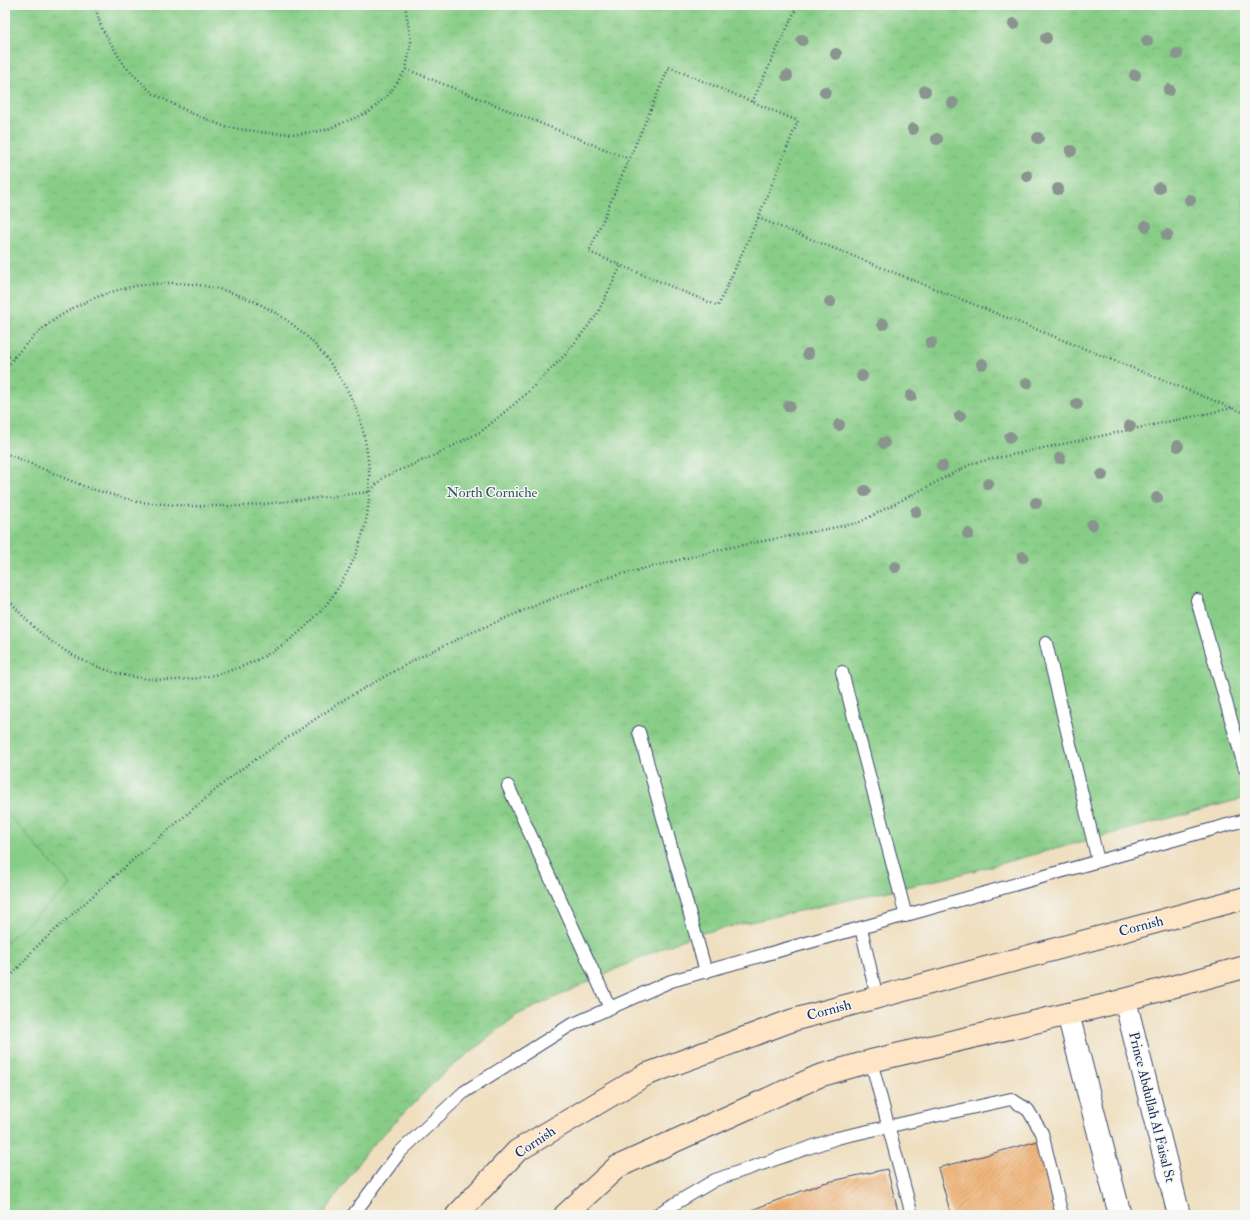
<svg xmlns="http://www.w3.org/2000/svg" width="1250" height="1220" font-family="'IM FELL Double Pica',serif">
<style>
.park{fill:url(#park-crowns);stroke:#527e72}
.garden{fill:#88cd87;stroke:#527e72}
.building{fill:url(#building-hatch)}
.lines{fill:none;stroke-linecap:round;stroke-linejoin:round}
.service-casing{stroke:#3b496d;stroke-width:14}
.tertiary-casing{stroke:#3b496d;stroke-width:24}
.secondary-casing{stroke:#3b496d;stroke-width:24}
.path{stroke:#3b496d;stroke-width:2.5;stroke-dasharray:1 3;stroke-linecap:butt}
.service{stroke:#fff;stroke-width:12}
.tertiary{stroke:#fff;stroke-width:22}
.secondary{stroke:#fde5c5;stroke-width:22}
.tree{fill:#89948f}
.labels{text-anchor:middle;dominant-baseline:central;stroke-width:3;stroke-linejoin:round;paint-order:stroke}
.park-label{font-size:14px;fill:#365668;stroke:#f6f6f2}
.street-label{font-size:14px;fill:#1b2f5e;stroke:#f6f6f2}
</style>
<defs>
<pattern id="park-crowns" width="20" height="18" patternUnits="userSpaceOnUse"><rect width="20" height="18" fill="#88cd87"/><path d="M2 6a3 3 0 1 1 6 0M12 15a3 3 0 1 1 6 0" fill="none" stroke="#75b077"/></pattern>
<pattern id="building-hatch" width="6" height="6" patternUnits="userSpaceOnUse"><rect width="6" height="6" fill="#f0b071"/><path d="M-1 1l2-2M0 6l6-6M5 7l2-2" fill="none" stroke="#c29060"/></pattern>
</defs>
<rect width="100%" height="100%" fill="#f6f6f2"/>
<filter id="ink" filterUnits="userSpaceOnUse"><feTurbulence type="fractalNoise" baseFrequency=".025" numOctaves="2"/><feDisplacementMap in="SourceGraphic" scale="8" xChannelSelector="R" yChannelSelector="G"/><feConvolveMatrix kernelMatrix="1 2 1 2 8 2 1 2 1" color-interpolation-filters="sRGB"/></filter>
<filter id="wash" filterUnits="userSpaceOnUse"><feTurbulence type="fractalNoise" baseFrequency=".012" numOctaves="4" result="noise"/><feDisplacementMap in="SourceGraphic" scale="16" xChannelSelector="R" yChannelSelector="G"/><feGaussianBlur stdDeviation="0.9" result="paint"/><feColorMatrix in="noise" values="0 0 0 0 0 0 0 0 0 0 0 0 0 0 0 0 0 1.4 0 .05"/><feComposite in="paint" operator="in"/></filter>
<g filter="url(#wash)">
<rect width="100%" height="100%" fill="#efdfbf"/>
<!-- park -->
<path class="park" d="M5,5H1245V798L950,877L693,935L616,969L517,1015L439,1077L365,1153L323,1215H5Z"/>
<!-- garden -->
<path class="garden" d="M5,811L71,885L5,943Z"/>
<g id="blocks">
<!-- building -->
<path class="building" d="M1038,1141L1058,1215H951L938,1168Z
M887,1169L899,1215H741L754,1209L823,1183Z"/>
</g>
</g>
<g filter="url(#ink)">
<use href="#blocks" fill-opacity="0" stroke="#3b496d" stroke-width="1"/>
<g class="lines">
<defs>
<path id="service" d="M1197,600L1245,769
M1046,643L1098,861
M842,672L906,916
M639,732L706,972
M508,786L610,1008
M861,928L877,998
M871,1061L912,1215
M353,1215L400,1152L464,1092L569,1026L671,981L1245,820
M656,1215L715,1180L837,1138L1011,1099L1028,1110L1042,1133L1062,1215"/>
<path id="tertiary" d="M1125,1000L1179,1215
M1068,1014L1120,1215"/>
<path id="secondary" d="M457,1215L517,1151L645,1075L793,1020L1245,898
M565,1215L617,1167L819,1076L871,1061L1102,1006L1245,967"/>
</defs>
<!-- service casing -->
<use href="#service" class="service-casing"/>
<!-- tertiary casing -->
<use href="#tertiary" class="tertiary-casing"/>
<!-- secondary casing -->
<use href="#secondary" class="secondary-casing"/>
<!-- path -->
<path class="path" d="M95,5L101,27L124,65L152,93L189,112L226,127L268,133L298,134L325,130L369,112L390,93L406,69L411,42L405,5
M669,67L798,121L758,218L718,306L589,252Z
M406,69L629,159
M752,102L798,5
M758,218L1245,413
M5,356L14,357
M5,370C46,310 117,277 190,284C247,290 302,320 334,369C345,385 356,404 361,423C370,457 373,495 364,529C336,635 231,699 124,675C75,663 34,635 5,594
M5,453L88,488L138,502L190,506H245L369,492L384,477L433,456L482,431L525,395L565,355L596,316L621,266
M5,983L35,948L135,858L237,772L345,699L416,659L466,635L541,603L606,578L727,548L858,523L973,463L1233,408"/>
<!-- service -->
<use href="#service" class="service"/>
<!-- tertiary -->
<use href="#tertiary" class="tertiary"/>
<!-- secondary -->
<use href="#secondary" class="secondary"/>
</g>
<!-- trees -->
<g class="tree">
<circle cx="1014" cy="24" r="6"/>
<circle cx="1046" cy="38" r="6"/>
<circle cx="802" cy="40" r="6"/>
<circle cx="1147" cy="41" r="6"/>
<circle cx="836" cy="54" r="6"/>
<circle cx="1177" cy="54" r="6"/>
<circle cx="1135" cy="75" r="6"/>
<circle cx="787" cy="76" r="6"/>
<circle cx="1169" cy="90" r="6"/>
<circle cx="925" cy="91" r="6"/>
<circle cx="825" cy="92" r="6"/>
<circle cx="953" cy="103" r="6"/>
<circle cx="913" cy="129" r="6"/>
<circle cx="1038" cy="138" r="6"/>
<circle cx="937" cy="139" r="6"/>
<circle cx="1071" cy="151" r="6"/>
<circle cx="1027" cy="176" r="6"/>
<circle cx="1159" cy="188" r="6"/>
<circle cx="1058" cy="189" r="6"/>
<circle cx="1190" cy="200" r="6"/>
<circle cx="1146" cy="226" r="6"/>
<circle cx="1167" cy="235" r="6"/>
<circle cx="830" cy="302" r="6"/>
<circle cx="883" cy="324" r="6"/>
<circle cx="931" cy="343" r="6"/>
<circle cx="808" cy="354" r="6"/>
<circle cx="982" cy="364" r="6"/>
<circle cx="862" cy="376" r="6"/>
<circle cx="1027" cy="383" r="6"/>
<circle cx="911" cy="396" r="6"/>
<circle cx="1077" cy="404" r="6"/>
<circle cx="789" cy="406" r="6"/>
<circle cx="960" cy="416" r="6"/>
<circle cx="839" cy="425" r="6"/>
<circle cx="1130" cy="426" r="6"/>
<circle cx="1010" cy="437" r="6"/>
<circle cx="884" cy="443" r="6"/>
<circle cx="1178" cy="446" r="6"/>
<circle cx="1060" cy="458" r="6"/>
<circle cx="942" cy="466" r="6"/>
<circle cx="1102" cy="475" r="6"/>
<circle cx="988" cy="484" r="6"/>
<circle cx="865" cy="491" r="6"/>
<circle cx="1157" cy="498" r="6"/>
<circle cx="1036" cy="503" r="6"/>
<circle cx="916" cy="512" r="6"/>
<circle cx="1092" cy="525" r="6"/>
<circle cx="968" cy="534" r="6"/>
<circle cx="1023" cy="557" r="6"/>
<circle cx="895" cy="567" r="6"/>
</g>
</g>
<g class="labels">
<!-- park labels -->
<g class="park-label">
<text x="492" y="492">North Corniche</text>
</g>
<!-- street labels -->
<g class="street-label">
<text transform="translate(1141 926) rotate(-15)">Cornish</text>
<text transform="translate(829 1010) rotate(-15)">Cornish</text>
<text transform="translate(1152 1107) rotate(76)">Prince Abdullah Al Faisal St</text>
<text transform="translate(535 1142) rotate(-34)">Cornish</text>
</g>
</g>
<!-- margin -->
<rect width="1250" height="1220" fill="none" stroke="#f6f6f2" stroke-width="20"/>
</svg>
